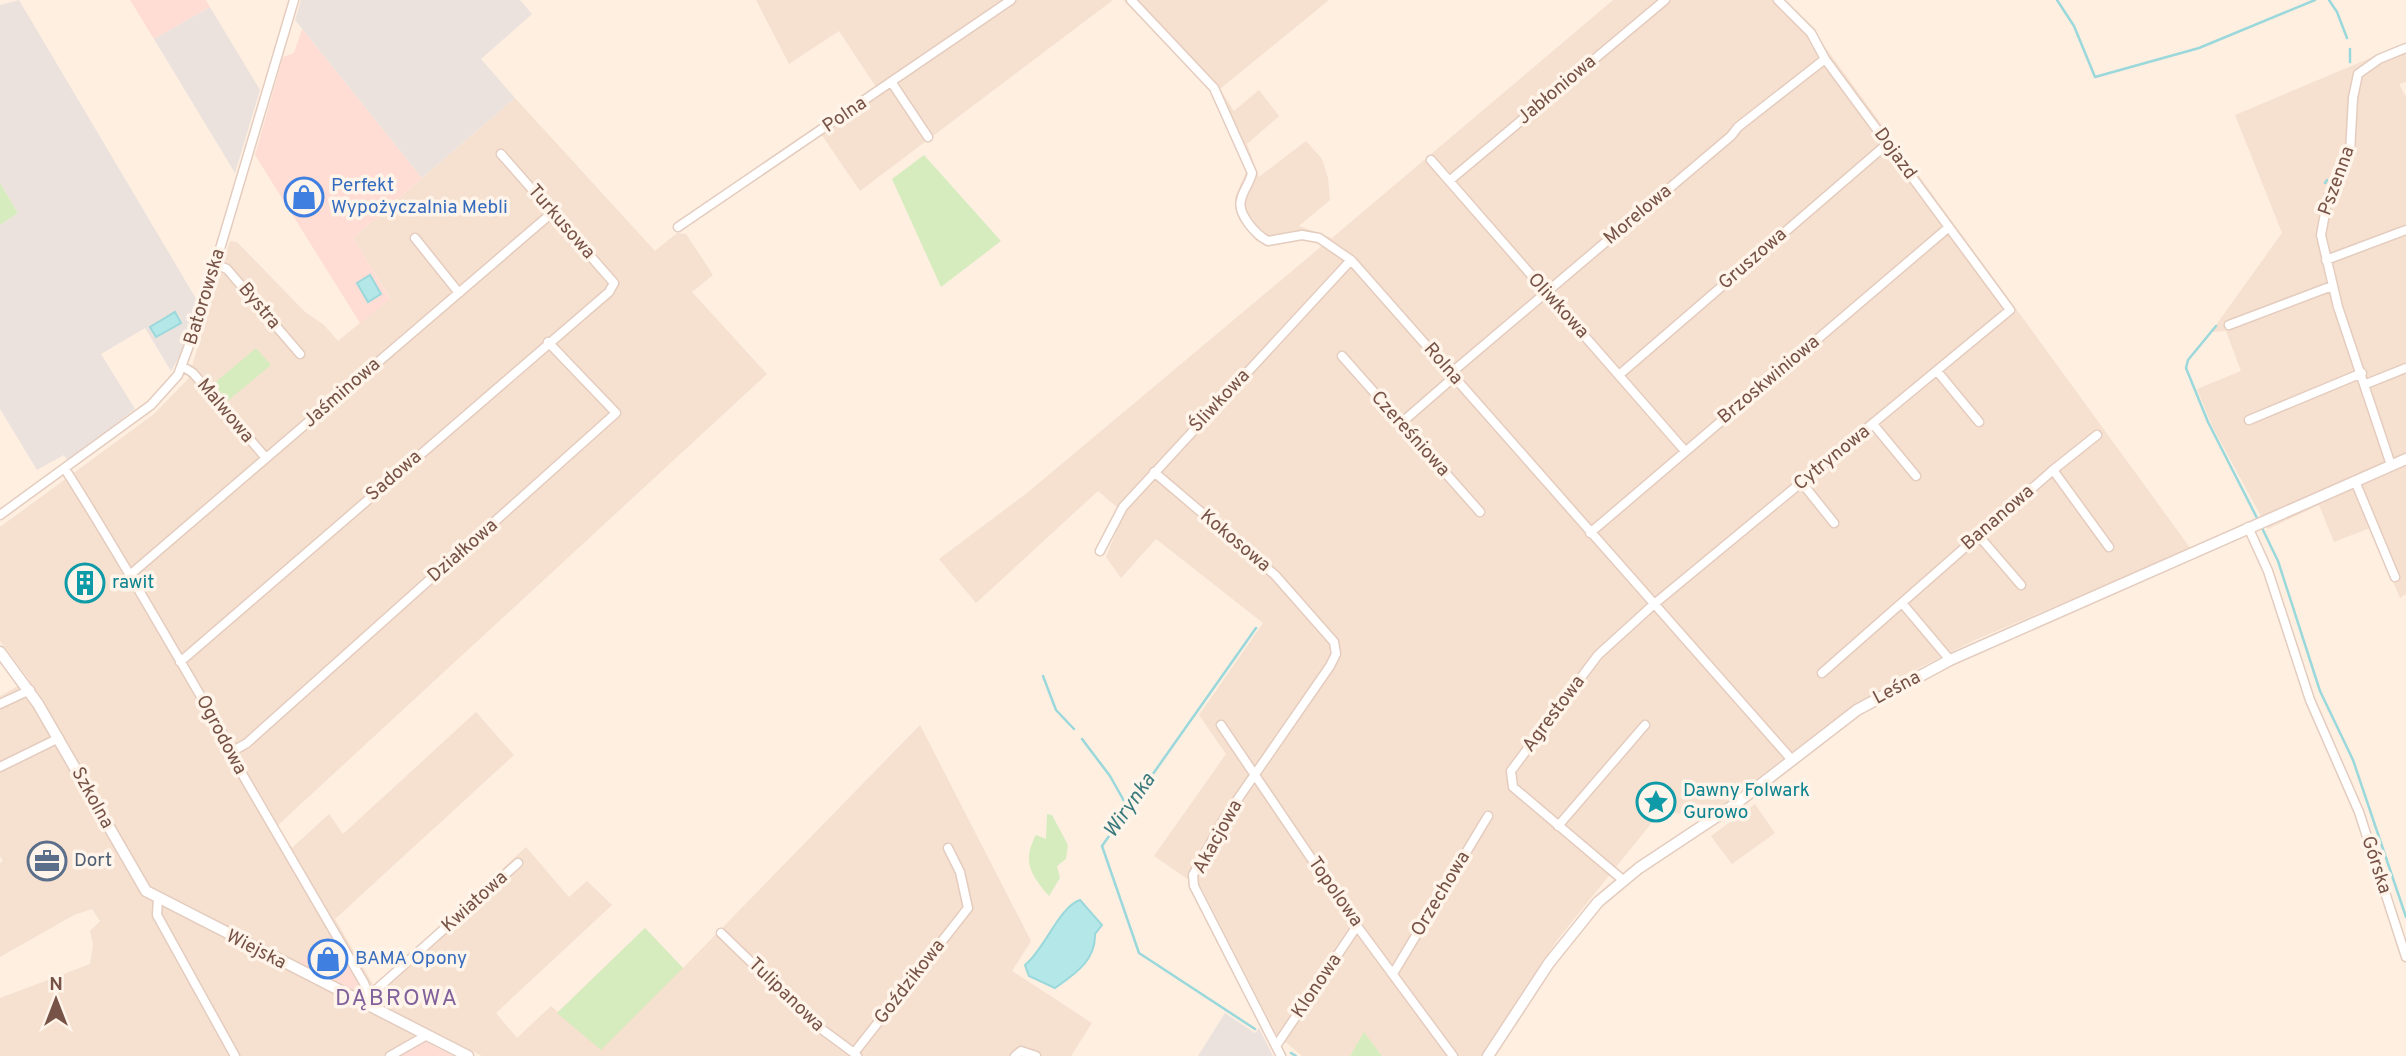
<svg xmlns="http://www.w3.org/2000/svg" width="2406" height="1056" font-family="Overpass,sans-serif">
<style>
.residential{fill:#f6e0cf}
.commercial{fill:#ffdcd4}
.industrial{fill:#ece2dd}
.green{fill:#d6ecbf}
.water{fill:#b4e7e8;stroke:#9ad8db;stroke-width:2}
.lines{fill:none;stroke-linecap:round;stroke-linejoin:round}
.stream{stroke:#9ad8db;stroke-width:2.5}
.minor-casing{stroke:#e4ccbf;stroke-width:11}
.tertiary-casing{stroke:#e4ccbf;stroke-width:13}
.minor{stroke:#fff;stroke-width:8}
.tertiary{stroke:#fff;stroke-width:10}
.labels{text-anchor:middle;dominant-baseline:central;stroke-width:7;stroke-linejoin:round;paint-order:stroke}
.street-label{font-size:19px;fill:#775246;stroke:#fff4e9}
.shop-label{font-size:19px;fill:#366cbe;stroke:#fff4e9;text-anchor:start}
.culture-label{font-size:19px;fill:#0d838f;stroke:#fff4e9;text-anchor:start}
.service-label{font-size:19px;fill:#4e5e75;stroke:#fff4e9;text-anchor:start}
.water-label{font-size:21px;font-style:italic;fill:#397a7d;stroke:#fff4e9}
.quarter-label{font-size:23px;letter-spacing:2px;fill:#81619b;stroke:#fff4e9}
</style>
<rect width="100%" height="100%" fill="#feefe1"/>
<!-- residential -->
<path class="residential" d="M756,0H1113L860,191L817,128L876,87L839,31L789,64Z
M1123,0H1329L1220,89L1234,111L1259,90L1279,116L1247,144L1259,177L1306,141L1322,159L1328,178L1330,200L1299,226L1332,238L1613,0H1785L1812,29L2191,549L1975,640L1905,675L1830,723L1704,819L1662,810L1558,939L1482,1056H1382L1364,1033L1350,1056H1302L1276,1034L1202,889L1154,856L1226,754L1199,715L1263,623L1156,539L1121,578L1106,557L1124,513L1098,491L976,603L939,559L1027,493L1323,245L1297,239L1273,246L1256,241L1240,221L1235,209V197L1246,172L1235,140L1212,95L1201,78Z
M2406,43V82L2399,84L2406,97V594L2400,598L2370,528L2334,542L2319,505L2268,529L2212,426L2197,389L2241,371L2226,331L2211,332L2282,233L2235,115Z
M515,98L655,251L677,233L686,234L713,275L692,292L767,374L277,826L292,848L329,814L343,834L476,712L514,755L335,919L374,986L526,847L569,897L587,881L612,905L496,1013L517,1038L551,1006L558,1012L645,928L683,968L920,725L1031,941L1012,971L1092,1023L1071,1056H482L437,1033L398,1056H0V998L90,964L93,945L90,931L100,921L92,909L74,915L0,957V863L3,861L0,856V696L29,680L0,641V527L154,414L188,379L230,241L237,242L304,311L324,325L338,341L390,298L353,238Z
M1755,804L1775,833L1732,864L1711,836Z"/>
<!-- commercial -->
<path class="commercial" d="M130,0H206L210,7L154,39Z
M302,29L422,178L353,238L390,299L360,323L255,155L283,57L294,53Z
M336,943L358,984L353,989L347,990L294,964Z
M424,1041L453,1056H398Z"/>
<!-- industrial -->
<path class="industrial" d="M19,0L198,302L182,352L171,371L145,328L101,354L135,409L68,461L64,455L37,470L0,409V225L18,213L0,183V5Z
M301,0H520L532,14L481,59L515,98L422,178L295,20Z
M210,7L260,90L235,173L154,39Z
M1225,1013L1255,1033L1259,1028L1273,1056H1198Z"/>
<!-- green -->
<path class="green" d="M924,155L1001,241L941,287L892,179Z
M0,183L18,213L0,225Z
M256,348L271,365L225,403L211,386Z
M1047,814L1052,815L1068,845L1066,859L1057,866L1060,878L1049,896C1030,874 1022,861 1036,835L1046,839Z
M645,928L683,968L601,1050L557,1013Z
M1364,1032L1382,1056H1350Z"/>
<!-- water -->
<path class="water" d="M370,275L381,294L368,302L357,283Z
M175,312L181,323L156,337L150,327Z
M1080,900L1102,925L1095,934C1096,960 1075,974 1055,988L1029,976L1025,965C1045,949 1059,907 1080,900Z"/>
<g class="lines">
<!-- stream -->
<path class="stream" d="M2057,0L2074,26L2095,77L2199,48L2315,0
M2329,0L2337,12L2347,38
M2350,49V62
M2325,183L2327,180
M2216,326L2188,360L2186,368L2208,422L2257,518
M2262,528L2278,561L2320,691L2353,760L2406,917
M1043,676L1056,710L1074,729
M1082,739L1110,776L1128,808
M1255,1029L1139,953L1102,846L1256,628
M1291,1053L1296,1056"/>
<defs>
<path id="minor" d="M1131,0L1214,88L1252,173C1250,183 1243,190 1241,200C1237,214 1256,235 1268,241L1302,235L1319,238L1351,260L1792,760
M892,83L928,137
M1431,160L1685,451
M1449,181L1665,0
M678,227L1011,0
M415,238L459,293
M2326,260L2406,230
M215,264L227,269L300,354
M2229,325L2332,286
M1342,356L1480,512
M182,366L193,373L266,458
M1937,371L1979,422
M1451,373L1731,136L1738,127L1825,59
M1619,375L1887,144
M2366,384L2406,368
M2249,420L2362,373
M1400,424L1454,377
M1873,424L1916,476
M2391,465L2338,307L2321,235L2328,197L2350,153L2353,98L2358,74L2379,59L2406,48
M65,469C124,561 177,657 233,751L241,772L364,983L369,996L365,1004
M2053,470L2109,547
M1154,472L1275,575L1334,642L1336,654L1330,666L1224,819L1193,875L1194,886L1281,1056
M2355,481L2395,577
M1802,483L1834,523
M0,515L151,405L178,375L200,316L294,0
M2248,527L2268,571L2310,700L2359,812L2406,957
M1590,533L1949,227
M1978,535L2021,585
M1100,551L1123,507L1351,260
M131,574L553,212
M1902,603L1950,660
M180,662L609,292L614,283L501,154
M1822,673L2053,470L2097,435
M0,704L30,690
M1221,725L1357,926L1453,1056
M233,751L247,743L616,413L548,342
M0,767L59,738
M1558,826L1645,725
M1623,880L1513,787L1511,771L1598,655L1653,605L2010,310L1825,59L1811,33L1778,0
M158,899L157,915L235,1056
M721,933L816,1025L854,1053
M1394,972L1488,816
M369,996L518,863
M1276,1046L1357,926
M390,1056L427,1035
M857,1056L854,1053L968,908L960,872L948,848
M1015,1056L1021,1051L1036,1056"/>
<path id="tertiary" d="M0,652L38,704L146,891L468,1056
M1488,1056L1549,963L1598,902L1639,868L1734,805L1857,710L1950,660L2406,459"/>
</defs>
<!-- minor casing -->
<use href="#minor" class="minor-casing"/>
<!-- tertiary casing -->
<use href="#tertiary" class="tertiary-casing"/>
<!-- minor -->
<use href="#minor" class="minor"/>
<!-- tertiary -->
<use href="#tertiary" class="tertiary"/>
</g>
<!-- icons -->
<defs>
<symbol id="shop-ring" viewBox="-11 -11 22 22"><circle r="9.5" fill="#fff4e9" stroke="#3f7fe0" stroke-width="1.5"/><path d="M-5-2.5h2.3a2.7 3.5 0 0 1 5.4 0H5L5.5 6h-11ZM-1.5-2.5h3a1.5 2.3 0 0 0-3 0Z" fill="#3f7fe0"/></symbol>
<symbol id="building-ring" viewBox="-11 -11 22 22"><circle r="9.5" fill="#fff4e9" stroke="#0f9aa8" stroke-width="1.5"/><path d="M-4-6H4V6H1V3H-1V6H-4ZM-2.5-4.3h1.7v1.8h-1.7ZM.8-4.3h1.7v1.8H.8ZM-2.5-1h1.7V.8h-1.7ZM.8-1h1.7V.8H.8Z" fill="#0f9aa8"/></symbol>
<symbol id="sight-ring" viewBox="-11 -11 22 22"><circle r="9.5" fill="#fff4e9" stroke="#0f9aa8" stroke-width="1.5"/><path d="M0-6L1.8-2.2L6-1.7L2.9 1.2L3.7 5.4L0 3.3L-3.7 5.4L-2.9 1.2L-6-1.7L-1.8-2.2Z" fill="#0f9aa8"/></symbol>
<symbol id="office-ring" viewBox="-11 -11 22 22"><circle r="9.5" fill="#fff4e9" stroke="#5c6f8a" stroke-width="1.5"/><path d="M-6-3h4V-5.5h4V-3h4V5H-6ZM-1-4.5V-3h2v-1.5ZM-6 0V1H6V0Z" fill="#5c6f8a"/></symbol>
</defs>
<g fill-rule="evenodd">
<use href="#shop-ring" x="282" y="175" width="44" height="44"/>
<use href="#building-ring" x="63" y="561" width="44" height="44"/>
<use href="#sight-ring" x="1634" y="780" width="44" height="44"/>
<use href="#office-ring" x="25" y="839" width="44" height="44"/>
<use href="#shop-ring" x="306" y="937" width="44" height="44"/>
</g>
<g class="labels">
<!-- street labels -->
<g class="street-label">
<text transform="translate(1557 90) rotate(-40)">Jabłoniowa</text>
<text transform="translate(845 115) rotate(-34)">Polna</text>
<text transform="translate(1895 154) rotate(54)">Dojazd</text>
<text transform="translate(2337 181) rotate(-70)">Pszenna</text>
<text transform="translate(1638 215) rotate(-40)">Morelowa</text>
<text transform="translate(561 222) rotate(49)">Turkusowa</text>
<text transform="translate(1753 259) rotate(-41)">Gruszowa</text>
<text transform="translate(205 297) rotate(-73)">Batorowska</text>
<text transform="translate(259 306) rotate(50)">Bystra</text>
<text transform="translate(1558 306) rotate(48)">Oliwkowa</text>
<text transform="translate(1443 364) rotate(49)">Rolna</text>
<text transform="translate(1769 380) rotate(-40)">Brzoskwiniowa</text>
<text transform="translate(342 393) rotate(-41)">Jaśminowa</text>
<text transform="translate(1220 401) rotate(-47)">Śliwkowa</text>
<text transform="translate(225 411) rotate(50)">Malwowa</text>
<text transform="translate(1410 434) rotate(48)">Czereśniowa</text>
<text transform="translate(1832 458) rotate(-39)">Cytrynowa</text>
<text transform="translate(394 476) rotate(-41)">Sadowa</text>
<text transform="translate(1998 518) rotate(-41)">Bananowa</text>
<text transform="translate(1235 541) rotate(40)">Kokosowa</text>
<text transform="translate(463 551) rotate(-41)">Działkowa</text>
<text transform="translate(1897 688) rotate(-28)">Leśna</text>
<text transform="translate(1554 714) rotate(-53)">Agrestowa</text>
<text transform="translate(221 735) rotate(62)">Ogrodowa</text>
<text transform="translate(92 798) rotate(61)">Szkolna</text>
<text transform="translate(1218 837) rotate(-61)">Akacjowa</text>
<text transform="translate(2376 865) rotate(72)">Górska</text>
<text transform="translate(1335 892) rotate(55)">Topolowa</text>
<text transform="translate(1441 894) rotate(-59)">Orzechowa</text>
<text transform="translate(475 902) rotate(-42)">Kwiatowa</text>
<text transform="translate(256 950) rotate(27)">Wiejska</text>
<text transform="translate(910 982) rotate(-52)">Goździkowa</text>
<text transform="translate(1317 986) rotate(-56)">Klonowa</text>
<text transform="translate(786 995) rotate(44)">Tulipanowa</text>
</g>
<!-- shop labels -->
<g class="shop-label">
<text x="331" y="186">Perfekt<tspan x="331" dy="22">Wypożyczalnia Mebli</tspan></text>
<text x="355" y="959">BAMA Opony</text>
</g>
<!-- culture labels -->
<g class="culture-label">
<text x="112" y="583">rawit</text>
<text x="1683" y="791">Dawny Folwark<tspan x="1683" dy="22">Gurowo</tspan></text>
</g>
<!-- service labels -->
<g class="service-label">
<text x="74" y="861">Dort</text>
</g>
<!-- water labels -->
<g class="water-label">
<text transform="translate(1130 806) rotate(-55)">Wirynka</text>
</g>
<!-- quarter labels -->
<g class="quarter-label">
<text x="397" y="999">DĄBROWA</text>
</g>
</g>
<!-- north arrow -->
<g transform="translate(56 1000)" stroke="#fff4e9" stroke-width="5" paint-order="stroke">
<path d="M0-5L12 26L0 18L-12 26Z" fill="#775246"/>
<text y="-10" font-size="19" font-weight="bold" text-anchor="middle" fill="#775246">N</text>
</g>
</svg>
